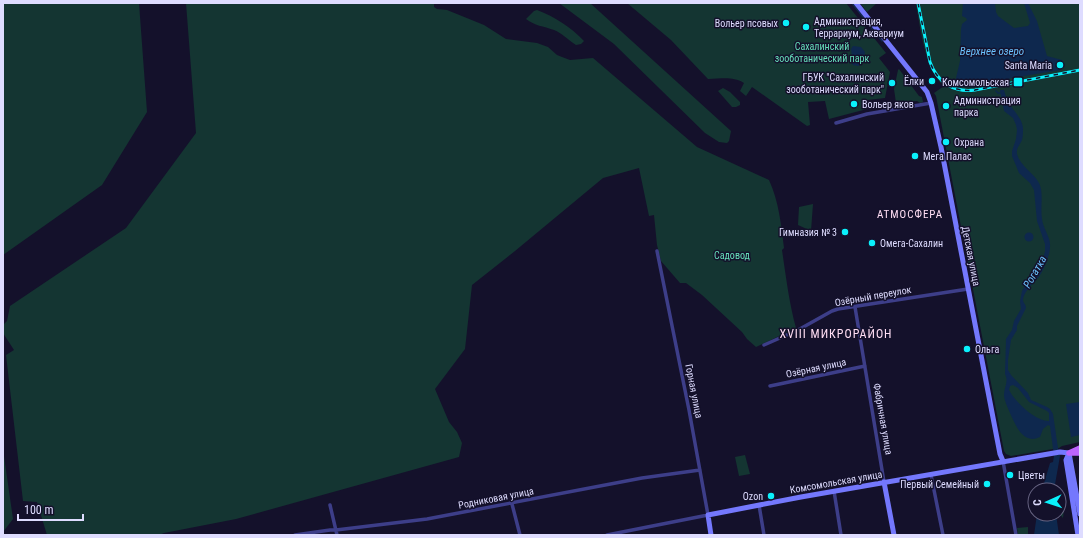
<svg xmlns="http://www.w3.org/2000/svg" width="1083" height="538" font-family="'Roboto Condensed',sans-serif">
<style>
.green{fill:#143532}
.water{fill:#0e284e;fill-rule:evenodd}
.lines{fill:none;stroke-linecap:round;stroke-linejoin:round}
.stream{stroke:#0e284e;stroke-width:1.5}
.street{stroke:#3d3e89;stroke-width:3.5}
.secondary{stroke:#7478fd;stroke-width:5}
.primary{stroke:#bc64fd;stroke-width:5.5}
.rail-casing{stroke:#0af1fc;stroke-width:3}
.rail{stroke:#14112b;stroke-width:1.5;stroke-dasharray:4.5;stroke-linecap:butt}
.poi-dot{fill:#0af1fc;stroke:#14112b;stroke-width:1.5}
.labels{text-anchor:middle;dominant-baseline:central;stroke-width:3;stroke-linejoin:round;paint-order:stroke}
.poi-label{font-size:10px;fill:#dedcff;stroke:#14112b;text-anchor:start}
.park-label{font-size:10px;fill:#66e0bb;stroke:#14112b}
.street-label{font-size:10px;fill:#dedcff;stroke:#14112b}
.water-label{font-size:11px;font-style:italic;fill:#6bc1fd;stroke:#14112b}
.neighbourhood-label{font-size:11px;letter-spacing:1px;fill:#ffdef4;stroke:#14112b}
.quarter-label{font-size:12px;letter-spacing:1px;fill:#ffdef4;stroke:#14112b}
</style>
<rect width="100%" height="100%" fill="#14112b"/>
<!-- green -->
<path class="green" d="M3,3H139L147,112L102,185L3,255Z
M186,3H434V7L437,9L447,10L484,25L506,39L537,43L548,47L557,55L562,57L570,60L593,58L697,147L769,180C779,202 781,224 784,248L782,250C786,277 789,302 796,328L756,347L747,339L742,332L702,295L686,283H680L661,261L657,245L654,215L649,216L639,168L603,178L515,251L472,285L465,349L435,389L449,422L457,432L462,443L459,457L236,519L164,533L159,535H47L37,502L23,501L6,355L14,350L3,333V325L7,321L10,306L126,228L196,133Z
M559,3H590L731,131L729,141L727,143L719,142L705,133L614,44Z
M627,3H846L886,53L879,58L890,72L885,98L867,100V109L829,119L825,101L808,102L810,125L807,126L752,87L746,96L740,91L744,83C732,76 722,79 708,79L671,40Z
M860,3H877L867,12Z
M916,3H1080V442L1062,446L1059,448L1011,456L1006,454L1004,451L936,96L934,93L944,86C925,70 920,27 916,3Z
M537,10C555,17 571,27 584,41L581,44L576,45C568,40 562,33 554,30C543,26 535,26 526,19L534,11Z
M899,69L919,96L922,97L923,102L920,103L917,101L896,103L894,89L898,70Z
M723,88L730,92L740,102V105L736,107H732L718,91Z
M813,204L811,231L798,225L799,207Z
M3,449L13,519L3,532Z
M745,455L750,474L739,476L735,457Z
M1062,496L1065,500L1063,518L1059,513Z
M1028,527V535H1018L1017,528Z"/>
<!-- water -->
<path class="water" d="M963,3H995L996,12L998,16L1014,28L1028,26L1030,23L1024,3H1028L1037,21L1047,56L1062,60L1063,65L1061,70L1011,78L997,84L996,83L973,87L960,86L961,82H957L956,78L960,61L961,29L962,24L967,20L966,18L962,16Z
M853,46L861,47L865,52L863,63L858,66L853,65L851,63L852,56L851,49Z
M1000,90H1004C1005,93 1006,98 1008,101C1012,110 1022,117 1023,128C1023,131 1023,137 1022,140C1020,145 1016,148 1017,154C1020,166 1033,172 1039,183C1044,193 1040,207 1042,219C1043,229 1051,237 1050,247C1050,255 1043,272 1038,278C1033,283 1023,293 1023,300C1023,303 1026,304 1026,308L1017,326V330L1011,340L1008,360V370L1011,375L1028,393L1031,400L1047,407L1050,409L1053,414L1058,448L1060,456L1054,490H1042L1050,463L1053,462L1054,456L1050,426L1048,425L1043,429L1040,437C1023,445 1016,426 1010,413C1008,408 1004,400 1004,395C1004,387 1009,382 1005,374L1006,339L1012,330L1014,321L1021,309L1020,301L1022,291L1028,281L1036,272L1043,259L1045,251V244L1037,221L1034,190L1030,183L1019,173L1012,156V151L1016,139L1017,130L1016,125L1013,118L1004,111ZM1013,385L1018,388L1029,402L1047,411L1049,413V421C1036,422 1015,402 1009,390L1010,386Z
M1024.5 237a4.5 4.5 0 1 1 9 0a4.5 4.5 0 1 1-9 0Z
M1080,402V435L1071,437L1066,404Z
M1037,514H1056L1059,535H1034Z"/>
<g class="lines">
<!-- stream -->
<path class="stream" d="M852,3L873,30
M878,36L882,41
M996,91L998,93H1001"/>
<!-- street -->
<path class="street" d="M836,123L867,114L931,103
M855,307L884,482
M764,345L798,330L832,311L838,309L968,289
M770,386L865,366
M1003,461L1016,535
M931,475L943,535
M834,491L841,535
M512,504L520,535
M330,505L337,535
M759,505L764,535
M295,535L330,530H336L427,519L642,478L700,470
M607,535L708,515L689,410L657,251"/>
<!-- secondary -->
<path class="secondary" d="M856,3L927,92L931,103L941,147L1000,454L1003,461
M1069,453L1066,460L1078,535
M1069,453L1080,514
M884,482L894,535
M711,535L708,515L801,497L1060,452L1069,453"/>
<!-- primary -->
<path class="primary" d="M1069,453L1080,448
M1070,453H1080"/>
<defs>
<path id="rail" d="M918,3L930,62C937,82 954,93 975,90L1080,70"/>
</defs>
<!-- rail casing -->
<use href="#rail" class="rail-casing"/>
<!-- rail -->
<use href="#rail" class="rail"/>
</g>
<!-- markers -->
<g class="poi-dot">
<circle cx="786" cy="23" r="4"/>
<circle cx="806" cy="27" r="4"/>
<circle cx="1060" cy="65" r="4"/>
<circle cx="932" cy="81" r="4"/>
<rect x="1013" y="77" width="10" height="10" rx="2"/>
<circle cx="892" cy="83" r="4"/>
<circle cx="854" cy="104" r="4"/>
<circle cx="946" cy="106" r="4"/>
<circle cx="946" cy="142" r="4"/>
<circle cx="915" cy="156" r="4"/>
<circle cx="845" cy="232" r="4"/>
<circle cx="872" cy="243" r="4"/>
<circle cx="967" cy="349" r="4"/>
<circle cx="1010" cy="475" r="4"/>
<circle cx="987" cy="484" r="4"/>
<circle cx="771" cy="496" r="4"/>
</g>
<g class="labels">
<!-- poi labels -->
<g class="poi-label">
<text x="814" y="21">Администрация,<tspan x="814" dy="12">Террариум, Аквариум</tspan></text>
<text x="778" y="23" text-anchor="end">Вольер псовых</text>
<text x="1052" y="65" text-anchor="end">Santa Maria</text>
<text x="884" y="77" text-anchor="end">ГБУК "Сахалинский<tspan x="884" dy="12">зооботанический парк"</tspan></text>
<text x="924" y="81" text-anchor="end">Ёлки</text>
<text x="1009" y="82" text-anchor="end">Комсомольская</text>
<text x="954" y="100">Администрация<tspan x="954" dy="12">парка</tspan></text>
<text x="862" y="104">Вольер яков</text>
<text x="954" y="142">Охрана</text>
<text x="923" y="156">Мега Палас</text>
<text x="837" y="232" text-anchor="end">Гимназия № 3</text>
<text x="880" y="243">Омега-Сахалин</text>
<text x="975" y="349">Ольга</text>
<text x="1018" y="475">Цветы</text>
<text x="979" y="484" text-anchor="end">Первый Семейный</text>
<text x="763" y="496" text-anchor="end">Ozon</text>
</g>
<!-- park labels -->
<g class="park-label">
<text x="822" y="46">Сахалинский<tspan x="822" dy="12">зооботанический парк</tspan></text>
<text x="732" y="255">Садовод</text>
</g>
<!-- street labels -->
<g class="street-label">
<text transform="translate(971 256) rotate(79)">Детская улица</text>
<text transform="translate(873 296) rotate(-10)">Озёрный переулок</text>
<text transform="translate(816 368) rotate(-12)">Озёрная улица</text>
<text transform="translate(694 391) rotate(79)">Горная улица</text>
<text transform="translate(883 419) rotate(80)">Фабричная улица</text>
<text transform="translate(836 482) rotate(-10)">Комсомольская улица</text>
<text transform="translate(496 498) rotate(-11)">Родниковая улица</text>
</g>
<!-- water labels -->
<g class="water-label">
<text x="992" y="51">Верхнее озеро</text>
<text transform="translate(1035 272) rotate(-60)">Рогатка</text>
</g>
<!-- neighbourhood labels -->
<g class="neighbourhood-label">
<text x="910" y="214">АТМОСФЕРА</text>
</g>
<!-- quarter labels -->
<g class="quarter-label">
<text x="836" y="334">XVIII МИКРОРАЙОН</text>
</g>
</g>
<!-- border -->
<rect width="1083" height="538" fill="none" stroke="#dedcff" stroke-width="8"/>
<!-- north arrow -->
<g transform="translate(1047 502) rotate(267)"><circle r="19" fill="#14112b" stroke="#656280"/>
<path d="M0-3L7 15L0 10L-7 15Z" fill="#0af1fc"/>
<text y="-6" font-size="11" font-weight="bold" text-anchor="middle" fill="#dedcff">С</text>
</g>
<!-- scale -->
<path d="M18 514v6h65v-6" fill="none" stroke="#dedcff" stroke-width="2"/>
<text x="24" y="514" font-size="12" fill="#dedcff" stroke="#14112b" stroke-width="3" paint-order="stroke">100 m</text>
</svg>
